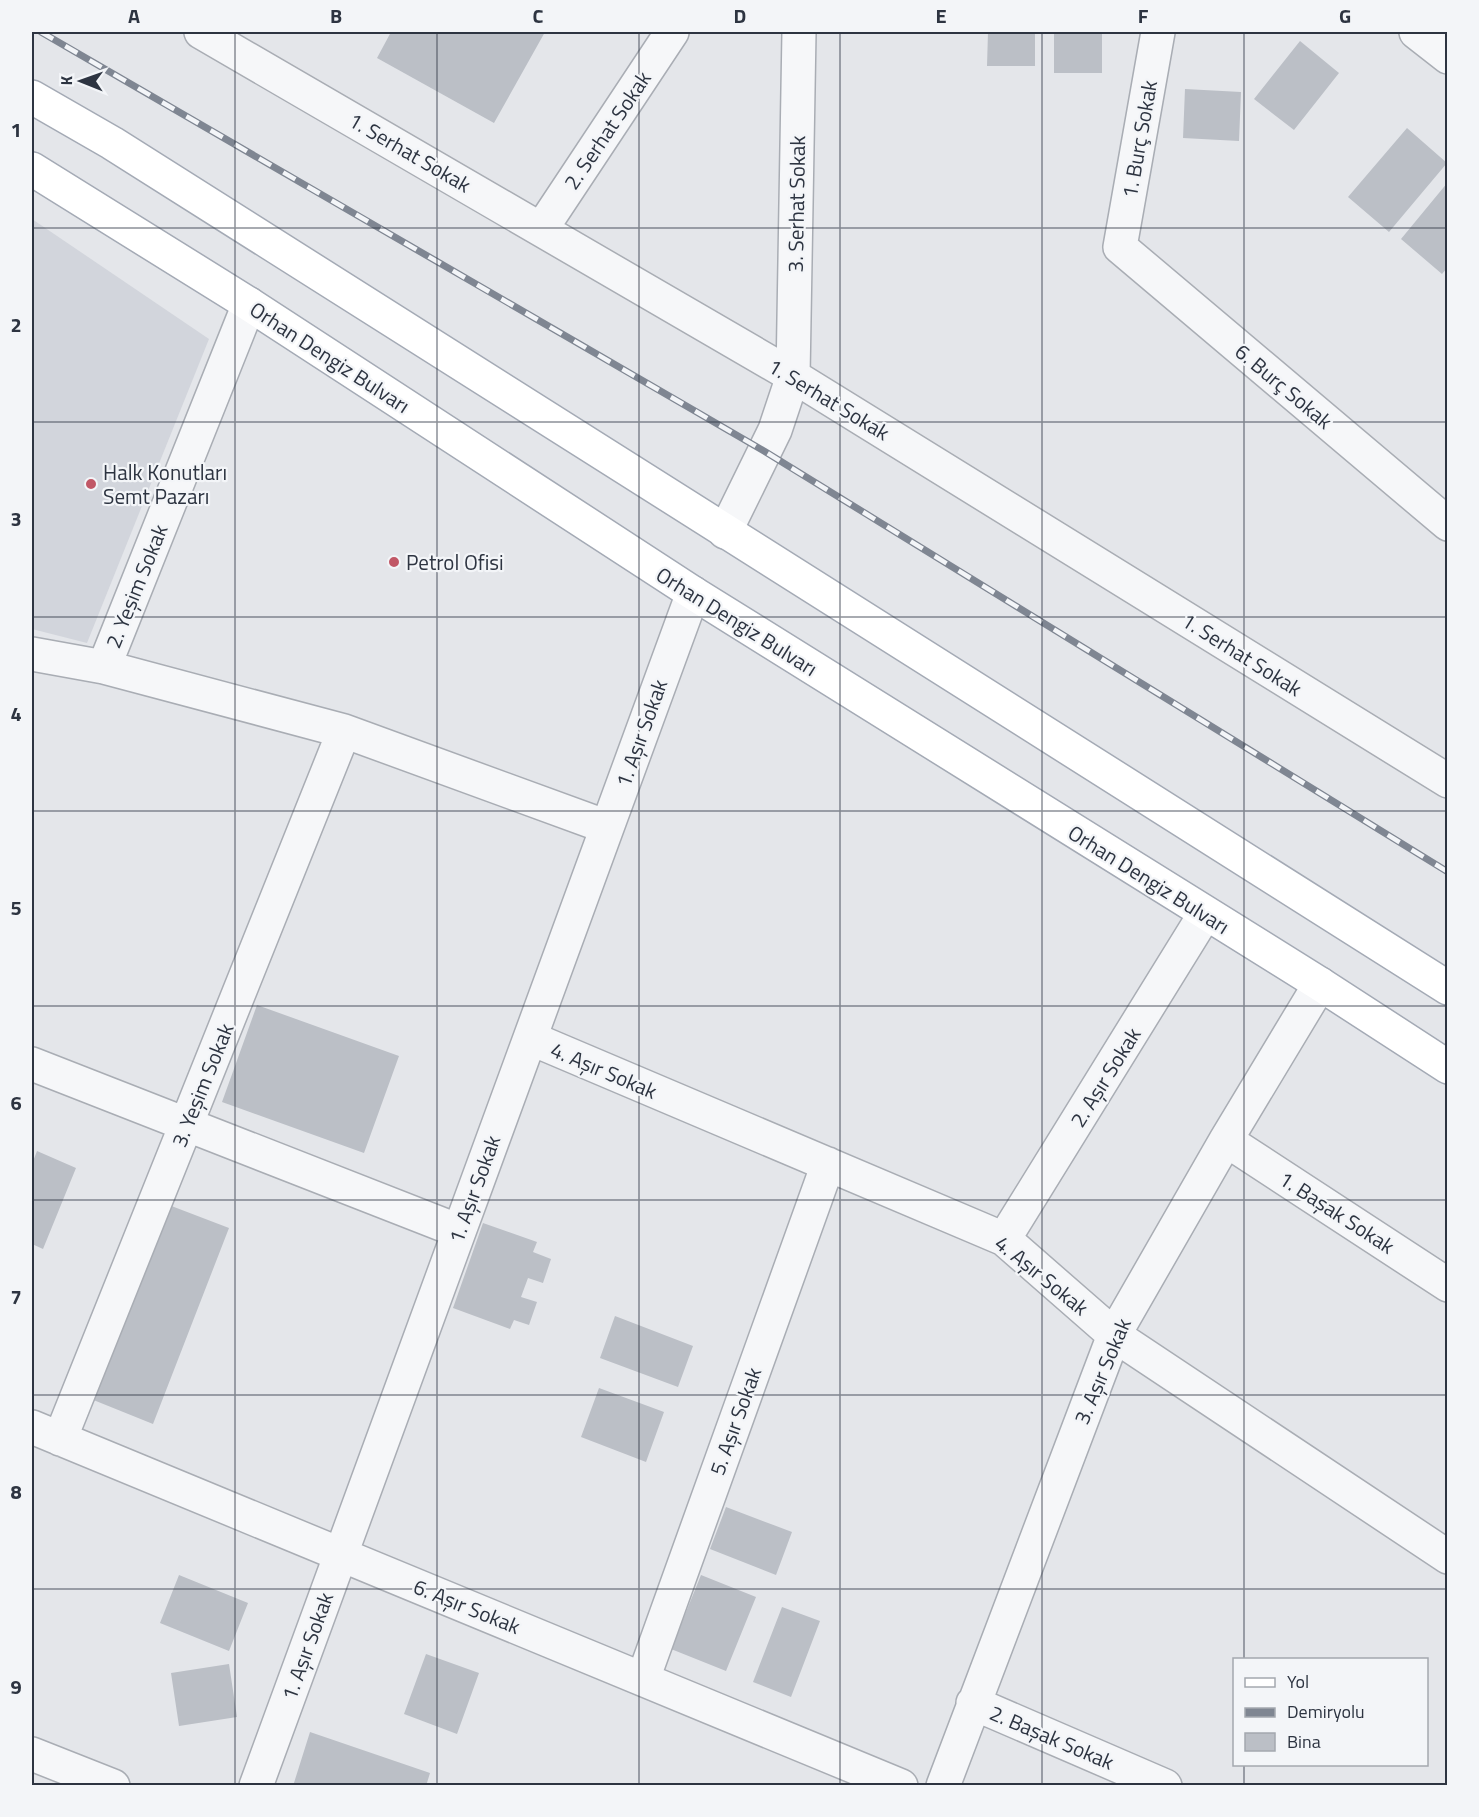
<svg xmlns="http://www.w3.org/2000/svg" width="1479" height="1817" font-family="'Titillium Web',sans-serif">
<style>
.built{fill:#d2d5dc}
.building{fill:#bbbfc6}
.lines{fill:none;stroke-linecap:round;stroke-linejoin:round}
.minor-casing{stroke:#a9adb4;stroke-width:36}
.primary-casing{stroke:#a4aab5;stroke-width:36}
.minor{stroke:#f6f7f9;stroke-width:33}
.primary{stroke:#fff;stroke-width:33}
.rail-casing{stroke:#7f8692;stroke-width:7}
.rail{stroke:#f3f5f8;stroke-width:4.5;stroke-dasharray:14;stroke-linecap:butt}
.grid{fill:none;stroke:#2d3441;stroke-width:1.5;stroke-opacity:0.55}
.poi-dot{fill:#c15766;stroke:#f3f5f8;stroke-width:2}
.labels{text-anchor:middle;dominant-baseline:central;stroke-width:4.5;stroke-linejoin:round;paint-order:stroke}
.street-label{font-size:21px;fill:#2d3441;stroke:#f3f5f8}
.poi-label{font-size:21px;fill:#2d3441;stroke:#f3f5f8;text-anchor:start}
.neatline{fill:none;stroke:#2d3441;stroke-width:2}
.grid-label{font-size:20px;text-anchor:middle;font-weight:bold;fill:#2d3441}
</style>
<rect width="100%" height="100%" fill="#e4e6ea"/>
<!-- built -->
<path class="built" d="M32,219L209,339L87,643L32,629Z"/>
<!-- building -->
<path class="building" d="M391,32H545L494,123L377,58Z
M988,32H1035V66H987Z
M1054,32H1102V73H1054Z
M1300,41L1339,73L1294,130L1254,99Z
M1185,89L1241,92L1239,141L1183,138Z
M1407,128L1447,163L1389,232L1348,197Z
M1448,182V267L1442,274L1401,239Z
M257,1005L399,1056L364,1153L222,1102Z
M37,1151L76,1168L43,1249L32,1244V1164Z
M161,1202L229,1228L153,1424L86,1397Z
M483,1223L537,1242L533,1252L551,1259L543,1283L528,1278L521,1297L537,1302L529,1325L514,1320L510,1329L453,1308Z
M615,1316L693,1346L678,1387L600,1358Z
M599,1388L664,1412L646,1462L581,1437Z
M726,1507L792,1532L776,1575L710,1549Z
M179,1575L248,1603L229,1651L160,1623Z
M701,1575L756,1597L726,1671L671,1649Z
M782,1607L820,1621L791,1697L753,1682Z
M426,1654L479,1673L457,1734L404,1714Z
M229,1664L237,1717L179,1726L171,1673Z
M310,1732L430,1773L426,1786H293Z"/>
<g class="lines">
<defs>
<path id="minor" d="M201,32L793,376L1448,781
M1158,32L1120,247L1448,524
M1416,32L1448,57
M542,228L672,32
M725,532L775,430L793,376L799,32
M32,654L104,667L344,731L607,827
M104,667L249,304
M530,1038L1004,1239L1114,1335L1448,1557
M32,1064L459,1231
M1226,1140L1448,1285
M1004,1239L1205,914
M32,1427L901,1786
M60,1439L344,731
M643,1679L828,1164
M973,1703L1165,1786
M32,1754L113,1786
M256,1786L693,593
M943,1786L1114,1335L1226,1140L1320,984"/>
<path id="primary" d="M32,97L112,143L1448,988
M32,169L249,304L693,593L1320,984L1448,1067"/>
</defs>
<!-- minor casing -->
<use href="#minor" class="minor-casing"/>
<!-- primary casing -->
<use href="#primary" class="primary-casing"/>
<!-- minor -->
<use href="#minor" class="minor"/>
<!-- primary -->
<use href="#primary" class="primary"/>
<defs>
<path id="rail" d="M41,32L764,451L1448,872"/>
</defs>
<!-- rail casing -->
<use href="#rail" class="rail-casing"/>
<!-- rail -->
<use href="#rail" class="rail"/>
</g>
<!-- grid -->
<path class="grid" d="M235,32V1786M437,32V1786M639,32V1786M840,32V1786M1042,32V1786M1244,32V1660M32,228H1448M32,422H1448M32,617H1448M32,811H1448M32,1006H1448M32,1200H1448M32,1395H1448M32,1589H1448M1244,1764V1786"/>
<!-- markers -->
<g class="poi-dot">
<circle cx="91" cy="484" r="6"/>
<circle cx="394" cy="562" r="6"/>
</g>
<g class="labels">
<!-- street labels -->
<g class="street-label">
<text transform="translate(607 130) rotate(-56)">2. Serhat Sokak</text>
<text transform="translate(1139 139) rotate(-80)">1. Burç Sokak</text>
<text transform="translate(410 152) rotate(30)">1. Serhat Sokak</text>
<text transform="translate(796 204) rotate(-89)">3. Serhat Sokak</text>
<text transform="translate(330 357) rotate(33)">Orhan Dengiz Bulvarı</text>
<text transform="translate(1284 386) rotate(40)">6. Burç Sokak</text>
<text transform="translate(829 399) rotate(31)">1. Serhat Sokak</text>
<text transform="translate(136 586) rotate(-68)">2. Yeşim Sokak</text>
<text transform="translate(737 621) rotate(32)">Orhan Dengiz Bulvarı</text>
<text transform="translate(1242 654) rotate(32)">1. Serhat Sokak</text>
<text transform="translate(641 733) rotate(-70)">1. Aşır Sokak</text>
<text transform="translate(1149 879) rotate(32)">Orhan Dengiz Bulvarı</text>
<text transform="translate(604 1070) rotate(23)">4. Aşır Sokak</text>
<text transform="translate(1105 1077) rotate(-58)">2. Aşır Sokak</text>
<text transform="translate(202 1085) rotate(-68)">3. Yeşim Sokak</text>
<text transform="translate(474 1189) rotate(-70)">1. Aşır Sokak</text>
<text transform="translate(1337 1212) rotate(33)">1. Başak Sokak</text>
<text transform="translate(1042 1275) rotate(39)">4. Aşır Sokak</text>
<text transform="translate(1102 1371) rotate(-67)">3. Aşır Sokak</text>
<text transform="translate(735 1421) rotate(-70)">5. Aşır Sokak</text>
<text transform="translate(467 1606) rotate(22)">6. Aşır Sokak</text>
<text transform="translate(307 1646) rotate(-70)">1. Aşır Sokak</text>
<text transform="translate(1052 1737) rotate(23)">2. Başak Sokak</text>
</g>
<!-- poi labels -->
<g class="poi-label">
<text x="103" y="472">Halk Konutları<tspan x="103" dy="24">Semt Pazarı</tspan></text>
<text x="406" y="562">Petrol Ofisi</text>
</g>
</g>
<!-- border -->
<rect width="1479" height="1817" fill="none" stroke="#f3f5f8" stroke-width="66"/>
<!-- legend -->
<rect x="1233" y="1658" width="195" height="108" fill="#f3f5f8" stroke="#a4a8af" stroke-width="1.5"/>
<rect x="1245" y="1678" width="30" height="9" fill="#ffffff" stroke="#a4a8af" stroke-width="1.5"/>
<text x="1287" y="1688" font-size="18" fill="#2d3441">Yol</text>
<rect x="1245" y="1708" width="30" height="9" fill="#7f8692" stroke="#a4a8af" stroke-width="1.5"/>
<text x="1287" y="1718" font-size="18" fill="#2d3441">Demiryolu</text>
<rect x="1245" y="1733" width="30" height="18" fill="#bbbfc6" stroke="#a4a8af" stroke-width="1.5"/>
<text x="1287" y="1748" font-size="18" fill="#2d3441">Bina</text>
<!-- north arrow -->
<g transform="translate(81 81) rotate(271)" stroke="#f3f5f8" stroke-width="4.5" paint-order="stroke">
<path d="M0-4.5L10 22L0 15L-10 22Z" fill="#2d3441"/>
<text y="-9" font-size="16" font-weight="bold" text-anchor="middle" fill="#2d3441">K</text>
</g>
<rect x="33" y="33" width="1413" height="1751" class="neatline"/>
<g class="grid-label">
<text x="134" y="23">A</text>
<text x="336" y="23">B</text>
<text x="538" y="23">C</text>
<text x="740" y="23">D</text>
<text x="941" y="23">E</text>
<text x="1143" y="23">F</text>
<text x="1345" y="23">G</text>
<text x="16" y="137">1</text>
<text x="16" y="332">2</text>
<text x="16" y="526">3</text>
<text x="16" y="721">4</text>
<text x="16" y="915">5</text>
<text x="16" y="1110">6</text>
<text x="16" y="1304">7</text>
<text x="16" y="1499">8</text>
<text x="16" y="1694">9</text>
</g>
</svg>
